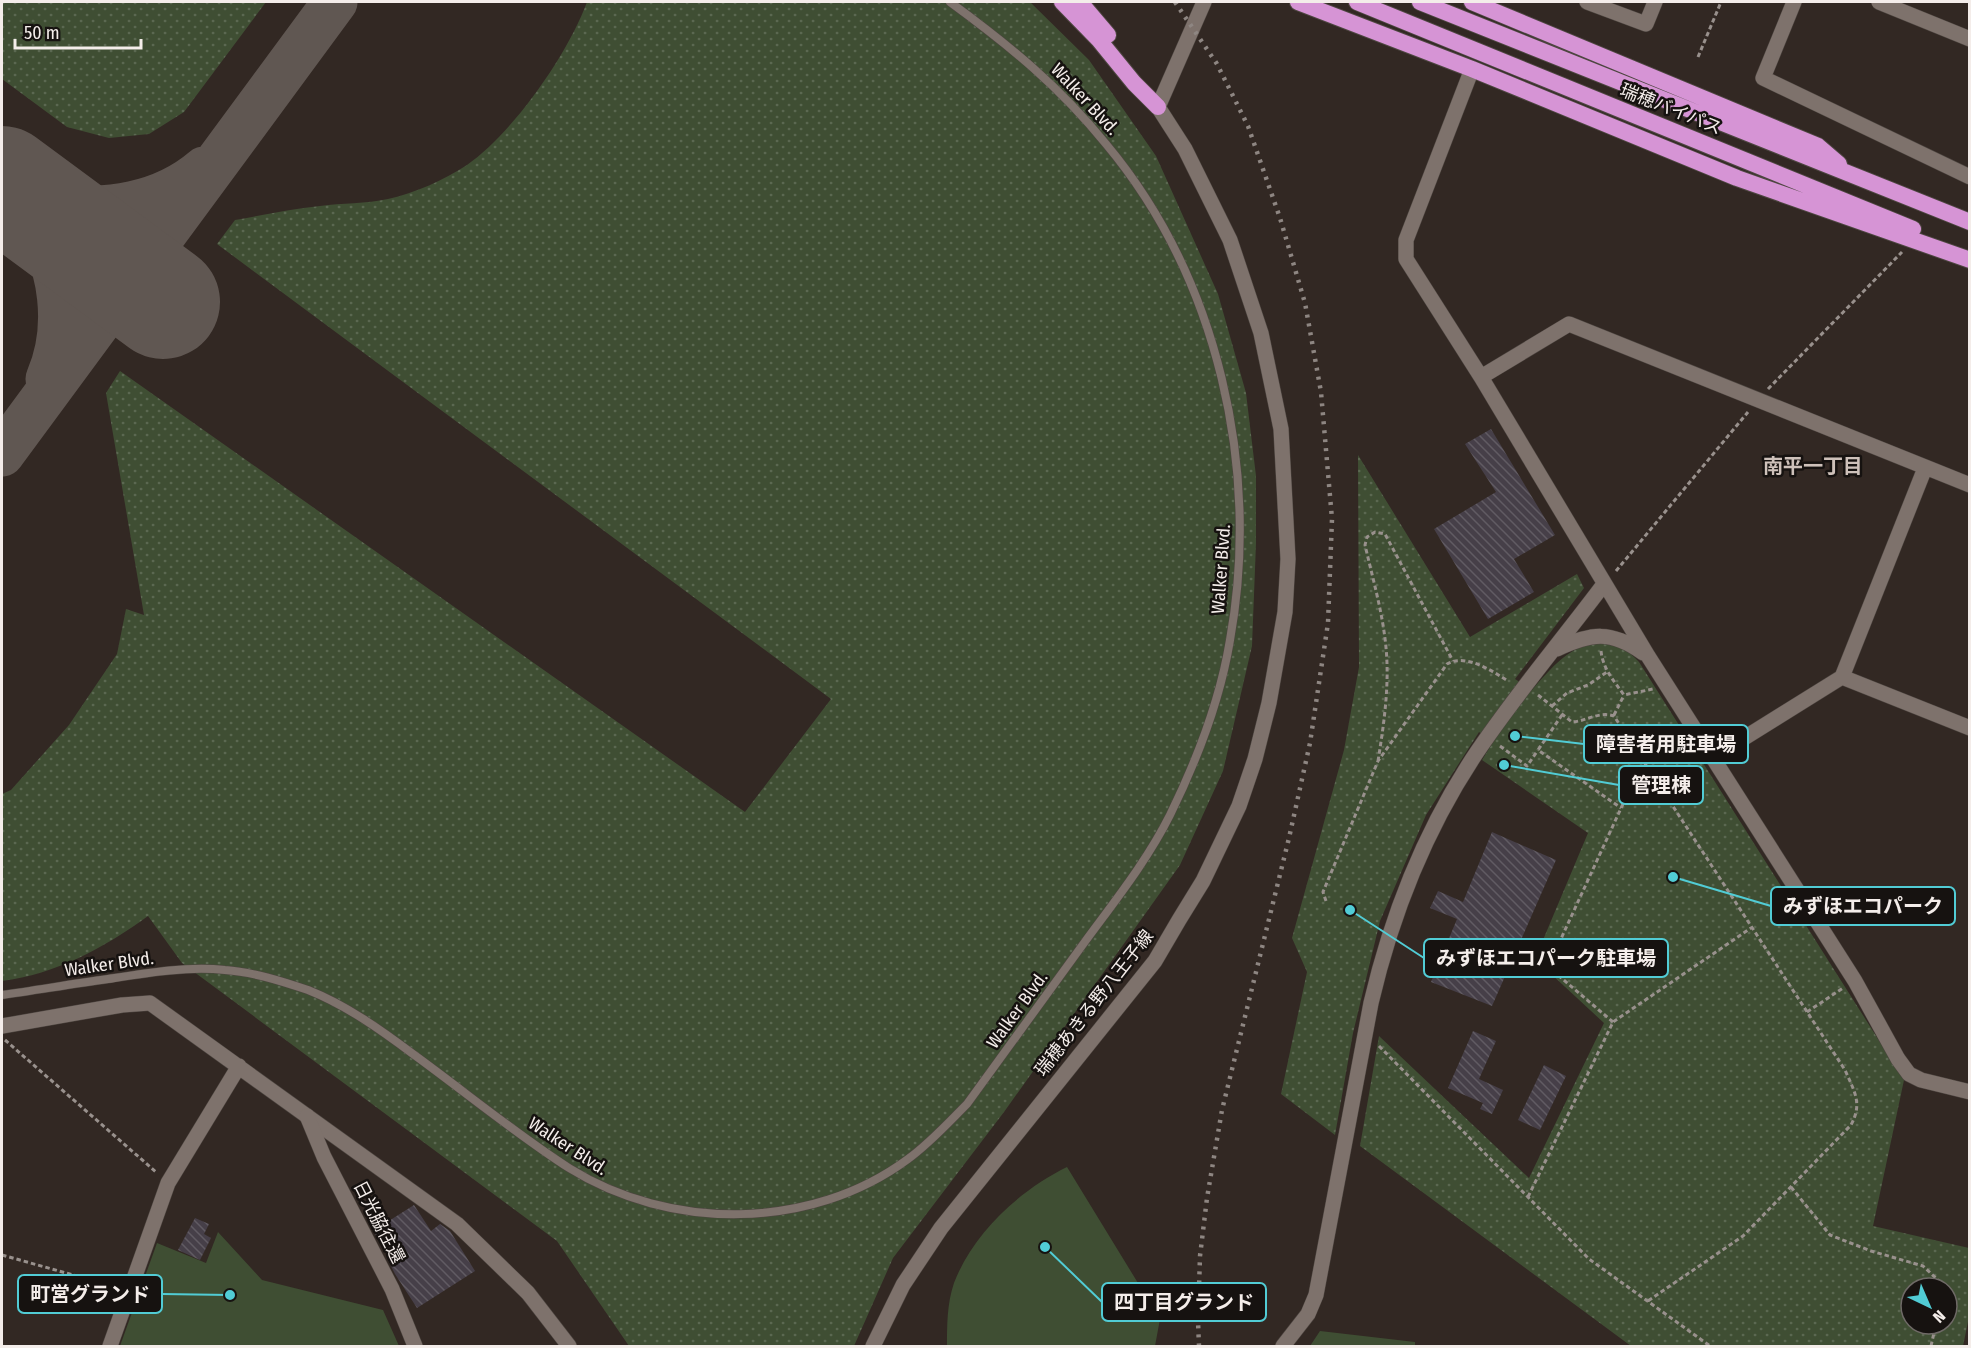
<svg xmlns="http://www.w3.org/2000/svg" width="1971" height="1348" font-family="'Fira Sans Condensed','Noto Sans JP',sans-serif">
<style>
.grass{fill:url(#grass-dots);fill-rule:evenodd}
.pitch{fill:#3f4e33}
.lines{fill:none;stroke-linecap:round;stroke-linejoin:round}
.taxiway{stroke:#605752;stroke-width:45}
.runway{stroke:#605752;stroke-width:114}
.building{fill:url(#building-back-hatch)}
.service-casing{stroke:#4e4641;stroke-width:9}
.minor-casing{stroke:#4e4641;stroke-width:16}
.tertiary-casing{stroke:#4e4641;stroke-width:16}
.secondary-casing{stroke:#4e4641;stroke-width:16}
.trunk-casing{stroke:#4e4641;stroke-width:18}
.path{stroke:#99918d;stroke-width:3;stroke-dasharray:4.5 3;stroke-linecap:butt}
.service{stroke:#7e726c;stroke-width:8}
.minor{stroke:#7e726c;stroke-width:15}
.tertiary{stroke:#7e726c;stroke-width:15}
.secondary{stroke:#7e726c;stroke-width:15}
.trunk{stroke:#d694d5;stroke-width:16}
.rail{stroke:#8e8682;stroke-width:4.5;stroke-dasharray:3 6;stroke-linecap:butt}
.labels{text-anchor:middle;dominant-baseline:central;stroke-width:5;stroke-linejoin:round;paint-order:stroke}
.street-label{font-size:18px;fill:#f4edea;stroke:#161210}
.neighbourhood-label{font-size:20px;font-weight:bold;fill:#cec1ba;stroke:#161210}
.leader{fill:none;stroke:#51ccd5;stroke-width:2}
.callout-dot{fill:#51ccd5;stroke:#161210;stroke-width:2}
.callout{fill:#161210;stroke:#51ccd5;stroke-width:2}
.callout-label{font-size:20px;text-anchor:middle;font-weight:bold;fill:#f4edea}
</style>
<defs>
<pattern id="grass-dots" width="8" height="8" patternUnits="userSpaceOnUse" patternTransform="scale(1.5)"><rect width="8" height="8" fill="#3f4e33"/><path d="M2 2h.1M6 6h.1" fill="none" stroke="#5b6851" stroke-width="1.8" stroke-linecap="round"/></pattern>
<pattern id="building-back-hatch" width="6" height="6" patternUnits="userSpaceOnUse" patternTransform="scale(1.5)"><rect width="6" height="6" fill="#463f48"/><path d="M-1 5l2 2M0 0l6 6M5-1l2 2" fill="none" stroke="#615b63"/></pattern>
</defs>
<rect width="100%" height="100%" fill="#322823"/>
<!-- grass -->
<path class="grass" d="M2,2H266L184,112L149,134L109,138L67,127L2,79Z
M587,2H1030L1089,60L1156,156L1218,294L1246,393L1256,476V543L1252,646L1223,771L1180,865L1004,1112L893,1258L854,1346H629L557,1241L182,963L148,916C104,948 56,974 2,981V794L11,790L69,725L117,654L126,609L144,615L106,393L120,371L745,812L831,699L217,244L235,220C263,215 292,209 320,206C342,203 366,204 388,199C415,193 444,180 467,165C513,133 568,54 587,2Z
M1358,455L1470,637L1577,574L1584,588L1515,679L1532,690C1556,663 1580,632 1621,648C1628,650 1634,657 1639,662L1904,1080L1873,1226L1969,1248V1317L1963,1346H1631L1360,1146L1379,1036L1529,1178L1604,1023L1535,959L1588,833L1482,760L1493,742L1479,732L1426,815L1380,921L1353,1033L1335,1135L1281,1094L1307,972L1292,938L1344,750L1359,667ZM1911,1288H1947V1324H1911Z"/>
<!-- pitch -->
<path class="pitch" d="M1067,1167L1160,1319L1155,1346H947C947,1326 947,1303 954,1283C973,1233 1020,1190 1067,1167Z
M218,1232L262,1280L383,1310L399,1346H120L157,1243L206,1263Z
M1320,1331L1415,1342V1346H1310Z"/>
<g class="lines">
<!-- taxiway -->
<path class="taxiway" d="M2,182C18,191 35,200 54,204C105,214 163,204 204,169
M2,185C13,196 24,207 32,220C62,265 70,328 48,379
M2,454L335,2"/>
<!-- runway -->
<path class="runway" d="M2,183L163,302"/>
</g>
<!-- building -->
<path class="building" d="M1491,429L1555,535L1514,559L1534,592L1488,619L1434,529L1496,492L1465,444Z
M1492,832L1556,860L1492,1006L1431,982L1457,919L1430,908L1438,891L1463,902Z
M1473,1031L1496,1041L1479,1079L1503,1090L1492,1114L1480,1109L1483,1103L1448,1088Z
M1544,1065L1566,1076L1540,1130L1518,1120Z
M414,1205L431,1231L440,1224L450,1231L475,1271L417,1308L395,1274L388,1260L391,1258L373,1231Z
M195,1218L209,1224L204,1234L211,1238L200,1260L178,1250Z"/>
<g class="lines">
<defs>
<path id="service" d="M2,995C37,990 72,984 108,979C146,973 186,966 225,970C253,972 281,981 308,990C346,1005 381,1030 413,1054C464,1091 516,1134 569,1168C670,1231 811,1231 908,1159C930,1143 948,1123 967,1104C1006,1050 1045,997 1084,943C1114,902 1147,861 1170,815C1197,760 1220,701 1230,640C1261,469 1218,278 1106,144C1059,86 1010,46 950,2"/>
<path id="minor" d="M1587,2L1646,24L1655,2
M1794,2L1763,78L1970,177
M1879,2L1970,39
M2,1026L122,1005L150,1003L457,1224L528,1293L569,1346
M110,1346L168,1183L239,1066"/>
<path id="tertiary" d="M1472,69L1406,240V259L1481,377L1648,656L1855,981L1898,1059L1909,1074L1921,1080L1970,1092
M1481,377L1569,324L1970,485
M1557,649C1591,633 1611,630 1643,653
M1842,677L1970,728
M1712,758L1842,677L1925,468
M307,1116L324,1157L392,1289L415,1346
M1283,1346L1308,1314L1316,1295L1371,1003C1392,913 1426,828 1477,752C1516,694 1562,640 1604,584"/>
<path id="secondary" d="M873,1346L903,1285L941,1228L1155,961L1179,920L1203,881L1239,806L1255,759L1269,703L1285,612L1288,559L1281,429L1261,333L1230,240L1185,149L1158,107L1204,2"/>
<path id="trunk" d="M1062,2L1099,40L1134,83L1158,107
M1080,2L1108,35
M1298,2L1472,69L1737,178L1970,260
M1357,2L1913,229
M1420,2L1970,222
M1472,2L1818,146L1839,164"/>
</defs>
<!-- service casing -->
<use href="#service" class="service-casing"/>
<!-- minor casing -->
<use href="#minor" class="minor-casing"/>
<!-- tertiary casing -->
<use href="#tertiary" class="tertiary-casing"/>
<!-- secondary casing -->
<use href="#secondary" class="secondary-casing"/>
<!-- trunk casing -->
<use href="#trunk" class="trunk-casing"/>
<!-- path -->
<path class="path" d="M1698,57L1721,2
M1768,389L1902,252
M1616,571L1748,412
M1601,651C1603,669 1614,681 1624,695L1653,689
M1538,695L1572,722C1587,721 1599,711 1614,716L1845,1070C1854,1091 1863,1103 1851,1125L1743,1236L1648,1301
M1552,706L1567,693L1588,685L1607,672
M1562,715L1538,750L1621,808
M1614,715L1624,695
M1500,746L1527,766L1538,750
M1378,761C1383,730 1388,696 1387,664C1386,624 1374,584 1365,545L1367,537L1375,532L1385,534L1453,661
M1326,901L1323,892L1378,761L1447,664C1466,653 1492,671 1508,681
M1807,1012L1843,988
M1613,1022L1559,976L1554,966V954L1628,793L1650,773
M5,1040L156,1172
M1379,1046L1589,1259L1710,1346
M1791,1187L1830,1235L1871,1251L1923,1266L1939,1281L1940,1288
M1528,1197L1613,1022L1751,928
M2,1255L116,1287
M1931,1346L1936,1324"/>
<!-- service -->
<use href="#service" class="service"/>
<!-- minor -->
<use href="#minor" class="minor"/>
<!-- tertiary -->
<use href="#tertiary" class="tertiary"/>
<!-- secondary -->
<use href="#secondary" class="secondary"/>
<!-- trunk -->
<use href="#trunk" class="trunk"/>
<!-- rail -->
<path class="rail" d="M1175,2L1217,64L1248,126L1280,218L1305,303L1321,392L1332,519L1328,623L1310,743L1289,838L1222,1110L1207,1198L1200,1256L1198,1321L1199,1346"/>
</g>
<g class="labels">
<!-- street labels -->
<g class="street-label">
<text transform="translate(1085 99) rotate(47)">Walker Blvd.</text>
<text transform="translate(1671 109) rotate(22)">瑞穂バイパス</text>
<text transform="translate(1221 569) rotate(-86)">Walker Blvd.</text>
<text transform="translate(109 964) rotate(-8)">Walker Blvd.</text>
<text transform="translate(1094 1003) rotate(-52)">瑞穂あきる野八王子線</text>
<text transform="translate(1017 1010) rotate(-54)">Walker Blvd.</text>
<text transform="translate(568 1146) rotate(33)">Walker Blvd.</text>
<text transform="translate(379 1222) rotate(63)">日光脇往還</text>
</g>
<!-- neighbourhood labels -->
<g class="neighbourhood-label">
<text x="1813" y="466">南平一丁目</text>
</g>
</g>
<!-- callouts -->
<path class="leader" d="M1515 736L1584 744M1504 765L1619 785M1673 877L1771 906M1350 910L1424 958M230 1295L162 1294M1045 1247L1102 1302"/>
<g class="callout-dot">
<circle cx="1515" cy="736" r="6"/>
<circle cx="1504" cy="765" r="6"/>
<circle cx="1673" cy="877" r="6"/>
<circle cx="1350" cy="910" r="6"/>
<circle cx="230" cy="1295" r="6"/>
<circle cx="1045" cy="1247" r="6"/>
</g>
<g class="callout">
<rect x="1584" y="725" width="164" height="38" rx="6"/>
<rect x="1619" y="766" width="84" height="38" rx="6"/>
<rect x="1771" y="887" width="184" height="38" rx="6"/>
<rect x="1424" y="939" width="244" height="38" rx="6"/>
<rect x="18" y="1275" width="144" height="38" rx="6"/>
<rect x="1102" y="1283" width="164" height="38" rx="6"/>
</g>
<g class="callout-label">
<text x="1666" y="751">障害者用駐車場</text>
<text x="1661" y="792">管理棟</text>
<text x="1863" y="913">みずほエコパーク</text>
<text x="1546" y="965">みずほエコパーク駐車場</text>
<text x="90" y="1301">町営グランド</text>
<text x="1184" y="1309">四丁目グランド</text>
</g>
<!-- border -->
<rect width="1971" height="1348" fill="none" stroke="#f4edea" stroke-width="6"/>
<!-- north arrow -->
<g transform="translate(1929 1306) rotate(136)"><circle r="28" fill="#161210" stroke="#6f6a67" stroke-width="1.5"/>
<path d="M0-4.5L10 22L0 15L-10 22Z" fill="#51ccd5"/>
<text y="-9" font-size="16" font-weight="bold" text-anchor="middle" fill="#f4edea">N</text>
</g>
<!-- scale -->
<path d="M15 39v9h126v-9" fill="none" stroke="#f4edea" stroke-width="3"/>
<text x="24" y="39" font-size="18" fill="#f4edea" stroke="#161210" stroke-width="4.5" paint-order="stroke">50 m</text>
</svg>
